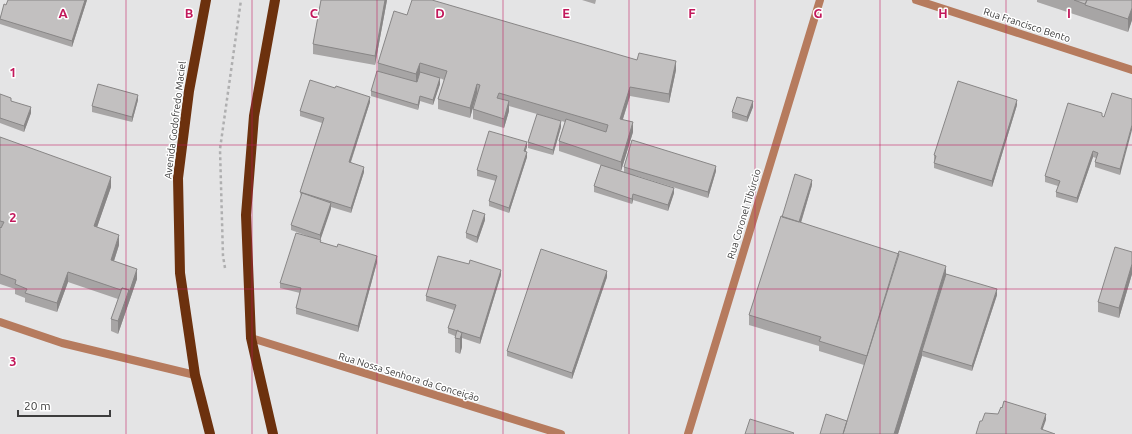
<svg xmlns="http://www.w3.org/2000/svg" width="1132" height="434" font-family="Ubuntu,sans-serif">
<style>
.lines{fill:none;stroke-linecap:round;stroke-linejoin:round}
.path{stroke:#afafb0;stroke-width:2.5;stroke-dasharray:3 3;stroke-linecap:butt}
.street{stroke:#b67b5e;stroke-width:8}
.primary{stroke:#6c310e;stroke-width:10}
.wall{fill:#a7a5a5}
.shaded-wall{fill:#888686}
.building{fill:#c2c0c0;stroke:#888686}
.grid{fill:none;stroke:#c2185b;stroke-width:1;stroke-opacity:0.55}
.labels{text-anchor:middle;dominant-baseline:central;stroke-width:3;stroke-linejoin:round;paint-order:stroke}
.street-label{font-size:10px;fill:#3d3d3d;stroke:#fff}
.grid-label{font-size:13px;text-anchor:middle;font-weight:bold;fill:#c2185b;stroke:#fff;stroke-width:3;stroke-linejoin:round;paint-order:stroke}
</style>
<rect width="100%" height="100%" fill="#e4e4e5"/>
<g class="lines">
<!-- path -->
<path class="path" d="M225,268L223,256L220,149L241,0"/>
<!-- street -->
<path class="street" d="M916,0L1132,70
M0,322L62,343L195,375
M251,338L561,434
M688,434L820,0"/>
<!-- primary -->
<path class="primary" d="M206,0L189,91L178,178L180,273L195,375L210,434
M273,434L251,338L246,215L254,116L275,0"/>
</g>
<!-- wall -->
<path class="wall" d="M87,0L72,47L0,24V17L6,5Z
M321,0H387L375,65L313,54V44Z
M582,0H596L595,4Z
M1037,0H1132V20L1128,32L1037,2Z
M407,15L637,60L676,70L669,103L630,96L623,119L633,132L621,171L624,172V167L716,171L708,198L634,175L674,193L668,211L633,200L632,204L594,192V186L601,165L559,151V141L565,122L509,106V111L504,128L473,119V109L477,93L470,118L438,109V99L444,80L440,78V84L433,105L420,101L418,110L371,96V91L378,71V63Z
M335,88L370,102L351,162L364,172L351,213L331,207L320,240L321,242L377,262L358,332L296,314V308L300,293L280,288V283L313,238L291,230V225L301,197L300,192L322,123L300,116V111Z
M0,94L31,113L24,132L0,123Z
M1132,99L1120,175L1095,167V162L1096,158L1093,157L1077,203L1056,197V192L1058,186L1045,182V176L1102,116L1104,117Z
M138,100L132,122L92,112V106Z
M1017,105L992,187L934,168V155Z
M753,107L747,122L732,118V112Z
M561,127L553,155L528,148V142Z
M0,137L111,187L97,227L119,245L114,261L137,279L118,334L111,331V319L118,299L68,282L57,312L25,302V298L15,294V289L0,284Z
M527,147L525,151L527,157L509,213L489,206V201L496,181L477,176V170Z
M812,185L801,223L946,274L997,295L972,371L922,356L898,434H820L847,421L864,365L819,351V346L749,325V315L782,217Z
M485,220L477,243L466,238V233Z
M1132,252V274L1119,318L1098,312V302Z
M501,275L480,344L462,338V347L460,354L455,352V336L448,333V328L454,310L426,301V296Z
M607,277L572,379L507,356V351Z"/>
<!-- shaded-wall -->
<path class="shaded-wall" d="M85,0H87L72,47V41Z
M385,0H387L375,65V56Z
M1132,8V20L1128,32V19Z
M676,61V70L669,103V94Z
M420,63V73L416,84V74Z
M440,78V84L433,105V100Z
M477,84V93L470,118V108Z
M630,87V96L620,128V119Z
M138,95V100L132,122V117Z
M420,96V101L418,110V105Z
M370,97V102L349,167V162Z
M1017,100V105L992,187V181Z
M509,101V111L504,128V119Z
M753,101V107L747,122V117Z
M31,107V113L24,132V126Z
M561,121V127L553,155V150Z
M633,122V132L621,171V162Z
M1132,125V130L1120,175V169Z
M527,142V147L524,156V151Z
M1093,151V157L1077,203V198Z
M527,152V157L509,213V208Z
M716,166V171L708,198V192Z
M364,167V172L351,213V208Z
M111,177V187L94,236V226Z
M812,180V185L798,232V226Z
M674,188V193L668,211V205Z
M633,194V200L632,204V199Z
M331,203V209L320,241V235Z
M485,214V220L477,243V237Z
M119,235V245L111,270V260Z
M377,256V262L358,332V326Z
M1132,264V274L1119,318V308Z
M946,266V279L922,351V356L898,434H894Z
M137,269V279L118,334V321Z
M501,270V275L480,344V338Z
M607,271V277L572,379V373Z
M68,272V282L57,312V303Z
M997,289V295L972,371V366Z
M462,333V347L460,354V339Z
M1046,414V420L1041,434V429Z"/>
<!-- building -->
<path class="building" d="M8,0H85L72,41L0,19L4,4L6,5Z
M321,0H385L375,56L313,44Z
M412,0H432L637,60L639,53L676,61L669,94L630,87L620,119L633,122L621,162L559,141L566,119L606,132L608,125L499,93L497,98L509,101L504,119L473,109L480,85L477,84L470,108L438,99L447,71L420,63L416,74L378,63L394,11L407,15Z
M1074,0H1087L1085,4Z
M1087,0H1132V8L1128,19L1085,5Z
M377,71L417,82L420,72L440,78L433,100L420,96L418,105L371,91Z
M310,80L335,88L336,86L370,97L349,162L364,167L351,208L300,192L324,118L300,111Z
M958,81L1017,100L992,181L934,163L936,156L934,155Z
M98,84L138,95L132,117L92,106Z
M1112,93L1132,99V125L1120,169L1095,162L1098,153L1093,151L1077,198L1056,192L1060,181L1045,176L1068,103L1102,113V116L1104,117Z
M0,94L11,98V101L31,107L24,126L0,118Z
M737,97L753,101L747,117L732,112Z
M537,114L561,121L553,150L528,142Z
M489,131L527,142L524,151L527,152L509,208L489,201L497,176L477,170Z
M0,137L111,177L94,226L119,235L111,260L137,269L129,293V290L122,288L121,290L68,272L57,303L25,293L27,289L15,284L16,280L0,274V227L1,228L4,222L0,221Z
M632,140L716,166L708,192L624,167Z
M601,165L674,188L668,205L633,194L632,199L594,186Z
M795,174L812,180L799,222L782,217Z
M302,193L331,203L320,235L291,225Z
M473,210L485,214L477,237L466,233Z
M781,216L899,254L867,356L819,341L821,337L749,315Z
M296,233L321,240L320,242L337,247L338,244L377,256L358,326L296,308L301,288L280,283Z
M1115,247L1132,252V264L1119,308L1098,302Z
M541,249L607,271L572,373L507,351Z
M899,251L946,266L894,434H843Z
M438,256L469,264L470,260L501,270L480,338L448,328L456,305L426,296Z
M946,274L997,289L972,366L922,351Z
M122,288L129,290L118,321L111,319Z
M457,330L462,333L460,339L455,338Z
M1004,401L1046,414L1041,429L1055,434H976L980,421H982L985,413L998,414L1001,407L1002,408Z
M826,414L847,421L843,434H820Z
M750,419L794,433L793,434H745Z"/>
<!-- grid -->
<path class="grid" d="M126,0V434M252,0V434M377,0V434M503,0V434M629,0V434M755,0V434M880,0V434M1006,0V434M0,145H1132M0,289H1132"/>
<g class="labels">
<!-- street labels -->
<g class="street-label">
<text transform="translate(1027 25) rotate(18)">Rua Francisco Bento</text>
<text transform="translate(175 120) rotate(-83)">Avenida Godofredo Maciel</text>
<text transform="translate(744 214) rotate(-73)">Rua Coronel Tibúrcio</text>
<text transform="translate(409 377) rotate(17)">Rua Nossa Senhora da Conceição</text>
</g>
</g>
<g class="grid-label">
<text x="63" y="18">A</text>
<text x="189" y="18">B</text>
<text x="314" y="18">C</text>
<text x="440" y="18">D</text>
<text x="566" y="18">E</text>
<text x="692" y="18">F</text>
<text x="818" y="18">G</text>
<text x="943" y="18">H</text>
<text x="1069" y="18">I</text>
<text x="13" y="77">1</text>
<text x="13" y="222">2</text>
<text x="13" y="366">3</text>
</g>
<!-- scale -->
<path d="M18 410v6h92v-6" fill="none" stroke="#3d3d3d" stroke-width="2"/>
<text x="24" y="410" font-size="12" fill="#3d3d3d" stroke="#ffffff" stroke-width="3" paint-order="stroke">20 m</text>
</svg>
